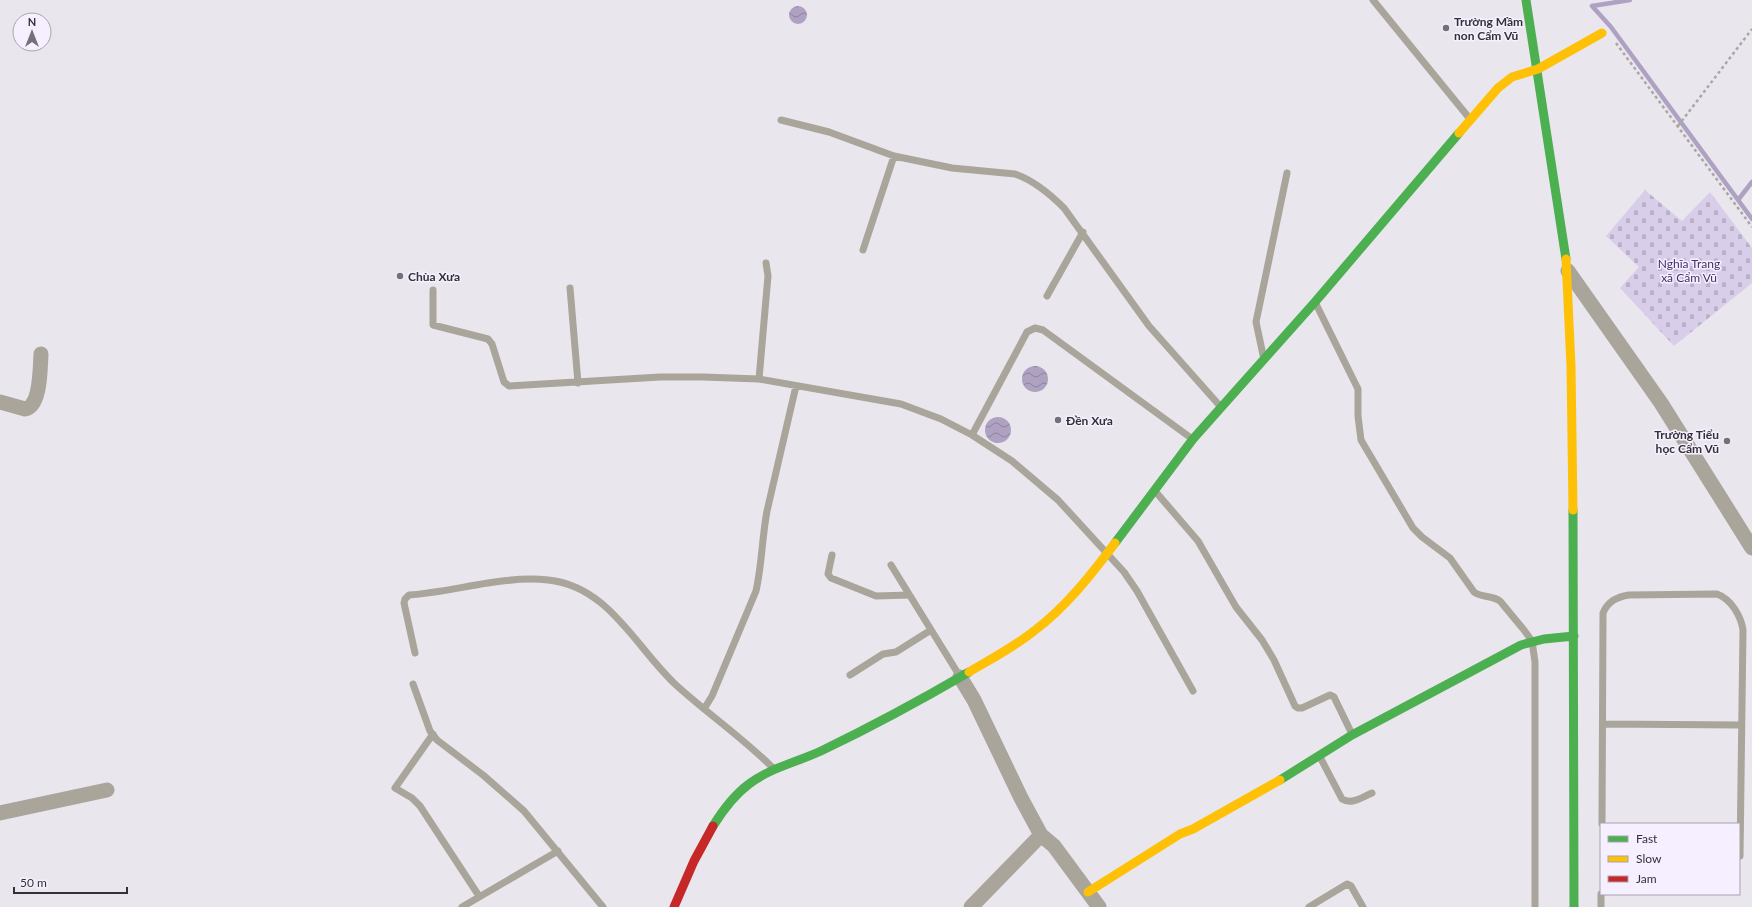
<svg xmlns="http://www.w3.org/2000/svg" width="1752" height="907" font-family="Lato,sans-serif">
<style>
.cemetery{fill:url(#cemetery-stones)}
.water{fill:url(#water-waves)}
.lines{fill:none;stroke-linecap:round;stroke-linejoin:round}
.stream{stroke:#aea1c2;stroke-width:4.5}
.path{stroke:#aba7a2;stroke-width:2.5;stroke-dasharray:3 3;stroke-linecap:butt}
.lane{stroke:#a9a59a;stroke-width:7}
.street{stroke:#a9a59a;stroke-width:15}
.fast{stroke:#4caf50;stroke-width:9}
.slow{stroke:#ffc107;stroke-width:9}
.jam{stroke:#c62828;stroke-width:9}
.poi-dot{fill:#737077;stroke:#f5efff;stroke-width:1.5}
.labels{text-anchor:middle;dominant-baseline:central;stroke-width:3;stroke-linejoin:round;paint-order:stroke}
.poi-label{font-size:12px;font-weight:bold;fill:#333137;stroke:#f5efff;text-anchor:start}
.park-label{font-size:12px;fill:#472f67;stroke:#f5efff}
</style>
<defs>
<pattern id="cemetery-stones" width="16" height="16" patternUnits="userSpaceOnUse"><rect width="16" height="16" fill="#d8ceea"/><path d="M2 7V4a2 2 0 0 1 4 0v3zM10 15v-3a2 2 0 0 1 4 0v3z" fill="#bab1c9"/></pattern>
<pattern id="water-waves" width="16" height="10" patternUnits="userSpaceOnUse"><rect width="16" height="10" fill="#aea1c2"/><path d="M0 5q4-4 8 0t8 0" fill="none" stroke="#8e849e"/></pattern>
</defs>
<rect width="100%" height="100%" fill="#e9e6ee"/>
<!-- cemetery -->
<path class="cemetery" d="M1645,190L1682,221L1710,192L1752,248V283L1674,346L1620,288L1639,267L1606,236Z"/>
<!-- water -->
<path class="water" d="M789 15a9 9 0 1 1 18 0a9 9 0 1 1-18 0Z
M1022 379a13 13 0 1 1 26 0a13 13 0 1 1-26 0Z
M985 430a13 13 0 1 1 26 0a13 13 0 1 1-26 0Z"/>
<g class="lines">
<!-- stream -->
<path class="stream" d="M1592,6L1611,27L1752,219
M1592,6L1630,0
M1738,200L1752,182"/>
<!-- path -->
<path class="path" d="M1616,43L1752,227
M1678,126L1752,29"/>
<!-- lane -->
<path class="lane" d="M1373,0L1470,119
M781,120L829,132L894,156L952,168L1015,174C1033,180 1051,195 1064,208L1149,326L1220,406
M863,250L894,156
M570,288L578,383
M433,290V325L488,339L492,344L504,382L509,386L660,377H703L759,379L901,404L941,419L972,435L1012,461L1058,500L1124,572L1137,591L1193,691
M1047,296L1083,232
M1316,304L1358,389V416L1361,440L1413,528L1422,537L1450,558L1474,592C1482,598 1492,595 1500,601L1524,630L1532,641L1535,662V907
M1263,355L1256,322L1287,173
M759,379L768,276L766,263
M972,435L1027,332L1035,328L1043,330L1191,438
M1155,491L1198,541L1236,607L1262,640L1274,660L1295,706L1298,708H1302L1330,695L1334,697L1352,734
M832,555L828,574L831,578L876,596L909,595
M891,565L959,675
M415,653L404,603L405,599L409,595C454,592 504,575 548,580C609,586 636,648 676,685C708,714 743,738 773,768
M850,675L883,654L896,652L931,630
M413,684L430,731L437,740L483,775L524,811L603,907
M704,709L712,696L756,591C762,565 762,537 767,511L796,386
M1603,724L1741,725
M433,734L395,788L412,798L420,806L479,896
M1320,757L1342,799C1352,805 1362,797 1372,793
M1602,824L1603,613C1608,601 1617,597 1629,595L1717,594C1731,599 1741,616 1743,630L1740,856
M462,907L558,851
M1309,907L1347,884L1351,886L1363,907
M1601,907V894"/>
<!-- street -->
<path class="street" d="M1568,271L1661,403L1752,548
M0,402L25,409C41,406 40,368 41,354
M960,677L974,700L1021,798L1041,835L1054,846L1099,907
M0,813L107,790
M971,907L1041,835"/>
<!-- fast -->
<path class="fast" d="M1526,0L1566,259
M1573,510L1574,907
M1115,543L1193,439L1315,302L1459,133
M1280,780L1352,735L1521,645L1544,639L1574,636
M713,826C723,810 734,795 749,784C770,768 797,762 821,751C871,727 921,700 969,672"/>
<!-- slow -->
<path class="slow" d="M1459,133L1498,88L1512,77L1538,69L1602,33
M1566,259L1571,366L1573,510
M969,672C991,659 1014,647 1034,631C1066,607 1091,575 1115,543
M1088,892L1180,834L1193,829L1280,780"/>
<!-- jam -->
<path class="jam" d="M674,907L694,861L713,826"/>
</g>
<!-- markers -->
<g class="poi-dot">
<circle cx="1446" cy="28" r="4"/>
<circle cx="400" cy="276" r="4"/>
<circle cx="1058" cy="420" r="4"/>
<circle cx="1727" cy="441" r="4"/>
</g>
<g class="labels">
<!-- poi labels -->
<g class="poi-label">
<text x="1454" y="21">Trường Mầm<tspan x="1454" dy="14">non Cẩm Vũ</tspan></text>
<text x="408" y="276">Chùa Xưa</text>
<text x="1066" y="420">Đền Xưa</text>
<text x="1719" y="434" text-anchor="end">Trường Tiểu<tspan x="1719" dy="14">học Cẩm Vũ</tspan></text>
</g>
<!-- park labels -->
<g class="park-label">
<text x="1689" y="263">Nghĩa Trang<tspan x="1689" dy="14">xã Cẩm Vũ</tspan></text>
</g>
</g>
<!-- legend -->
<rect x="1600" y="823" width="140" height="72" fill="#f5efff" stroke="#a7a3af"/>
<rect x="1608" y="836" width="20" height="6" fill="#4caf50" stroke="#a7a3af"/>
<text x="1636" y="843" font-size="12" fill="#333137">Fast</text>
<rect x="1608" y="856" width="20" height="6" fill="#ffc107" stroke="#a7a3af"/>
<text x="1636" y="863" font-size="12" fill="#333137">Slow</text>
<rect x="1608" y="876" width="20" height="6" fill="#c62828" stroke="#a7a3af"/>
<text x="1636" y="883" font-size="12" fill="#333137">Jam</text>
<!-- north arrow -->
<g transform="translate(32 32)"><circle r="19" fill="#f5efff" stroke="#a7a3af"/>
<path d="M0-3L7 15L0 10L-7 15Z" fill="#737077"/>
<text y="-6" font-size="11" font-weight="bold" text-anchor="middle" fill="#333137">N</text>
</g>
<!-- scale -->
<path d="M14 887v6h113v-6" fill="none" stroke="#333137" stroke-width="2"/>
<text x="20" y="887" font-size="12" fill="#333137" stroke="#f5efff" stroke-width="3" paint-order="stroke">50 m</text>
</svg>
